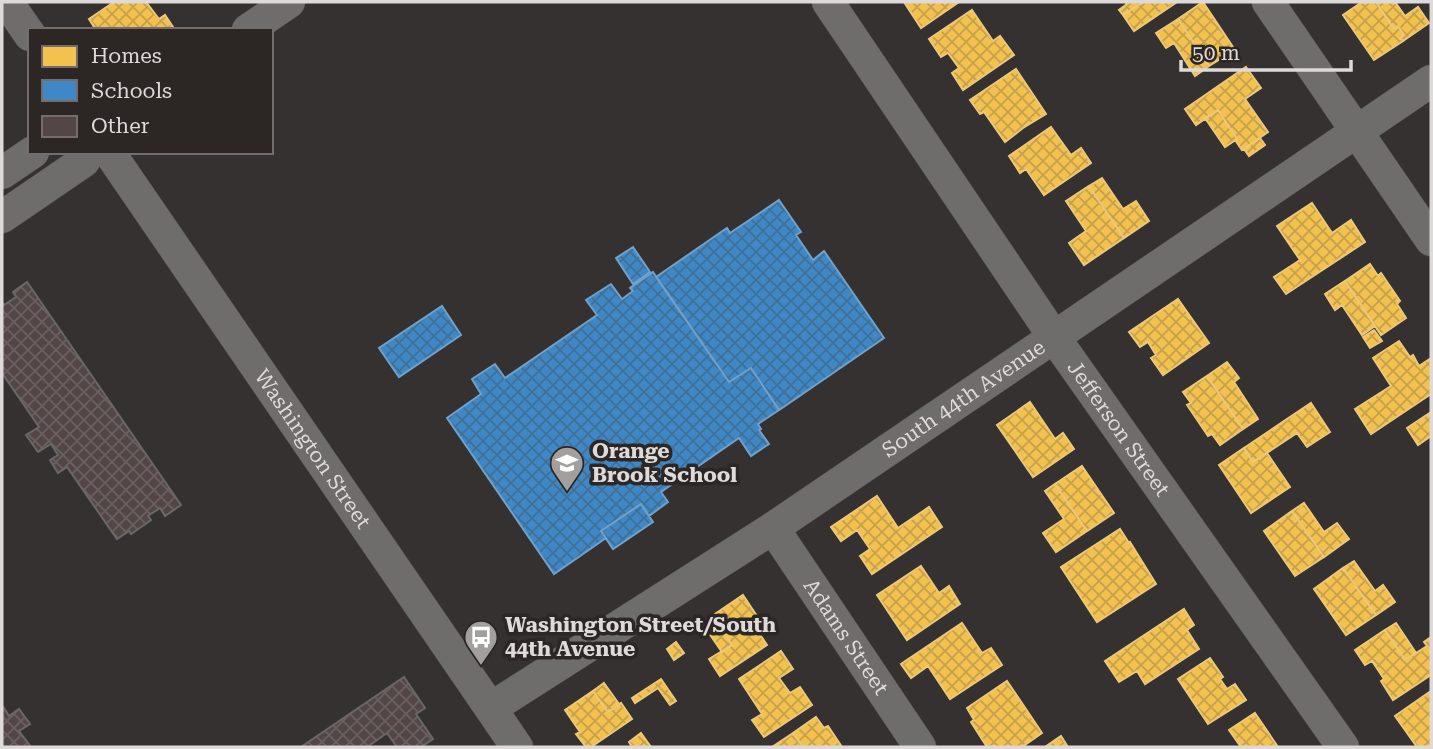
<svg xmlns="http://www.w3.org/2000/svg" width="1433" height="749" font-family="'Roboto Serif',serif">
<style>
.homes{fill:url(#homes-cross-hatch);stroke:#ecc878;stroke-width:2}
.schools{fill:url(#schools-cross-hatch);stroke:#6fa1cb;stroke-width:2}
.building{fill:url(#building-cross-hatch);stroke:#6a6767;stroke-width:2}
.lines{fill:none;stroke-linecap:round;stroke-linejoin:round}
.minor-casing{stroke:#52504f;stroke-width:33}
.minor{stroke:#6f6c6c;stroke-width:32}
.labels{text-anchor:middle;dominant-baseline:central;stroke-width:7;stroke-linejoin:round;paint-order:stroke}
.street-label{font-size:21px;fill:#dedad9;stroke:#2c2624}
.poi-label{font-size:21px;font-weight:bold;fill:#dedad9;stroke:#2c2624;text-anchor:start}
</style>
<defs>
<pattern id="homes-cross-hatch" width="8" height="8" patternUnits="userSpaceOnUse" patternTransform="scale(1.75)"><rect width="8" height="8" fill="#f2c14e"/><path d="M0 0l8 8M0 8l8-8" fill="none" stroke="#c6a14b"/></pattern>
<pattern id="schools-cross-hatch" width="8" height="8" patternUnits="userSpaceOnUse" patternTransform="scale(1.75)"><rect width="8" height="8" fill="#3f88c5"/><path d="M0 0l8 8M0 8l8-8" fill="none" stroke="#406f97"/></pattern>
<pattern id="building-cross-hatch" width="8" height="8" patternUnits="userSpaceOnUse" patternTransform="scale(1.75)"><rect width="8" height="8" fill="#524646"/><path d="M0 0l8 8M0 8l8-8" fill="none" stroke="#6a6060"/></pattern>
</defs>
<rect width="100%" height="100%" fill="#343130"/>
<!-- homes -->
<path class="homes" d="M114,2H146L159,19L165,15L175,30H96L89,19Z
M904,2H959L921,28Z
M1125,2H1143L1123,15L1119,10L1127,4Z
M1143,2H1177L1134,31L1123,15Z
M1203,2L1235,50L1209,66L1178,19Z
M1362,2H1376L1394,29L1398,26L1404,35L1400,38L1403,41L1374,60L1343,15Z
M1376,2H1395L1405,16L1418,7L1429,23L1403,41L1400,38L1404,35L1398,26L1394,29Z
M972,10L993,41L1000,36L1014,55L963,90L952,73L959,68L948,53L941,57L929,39Z
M1178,19L1209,66L1195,76L1174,43L1166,48L1156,33Z
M1246,67L1261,88L1245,99L1268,132L1242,150L1235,140L1237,139L1218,110L1196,125L1185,109Z
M1016,69L1046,114L1023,128L1005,142L984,112L980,114L970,100Z
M1218,110L1237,139L1225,147L1205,118Z
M1051,127L1071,155L1081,148L1091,163L1044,195L1026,169L1020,173L1009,156Z
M1260,138L1265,145L1249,156L1244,149Z
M1102,178L1123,209L1136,201L1149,221L1124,238L1089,186Z
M1089,186L1124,238L1084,265L1069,243L1086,231L1066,201Z
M1312,203L1332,233L1351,220L1365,242L1286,294L1274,277L1300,260L1277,226Z
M1370,264L1378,276L1381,273L1400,301L1397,304L1406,318L1381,335L1345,281Z
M1345,281L1375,326L1362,335L1342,305L1335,310L1325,294Z
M1178,299L1209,343L1163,375L1151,358L1156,355L1148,342L1140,347L1129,332Z
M1374,330L1382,341L1370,348L1363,337Z
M1399,341L1410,357L1413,355L1419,366L1431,358V394L1371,434L1355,409L1391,386L1373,358Z
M1227,362L1239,378L1234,382L1258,419L1243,429L1207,376Z
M1207,376L1243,429L1220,445L1212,434L1208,436L1187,405L1191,403L1183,392Z
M1030,402L1055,439L1063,433L1074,449L1033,477L997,425Z
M1311,403L1330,432L1307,447L1297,433L1253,462L1244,448Z
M1431,412V436L1418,445L1407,428Z
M1244,448L1253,462L1267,453L1290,487L1251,513L1219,465Z
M1082,466L1114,513L1087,531L1055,484Z
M1055,484L1087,531L1056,552L1043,533L1064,519L1045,491Z
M877,496L898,528L929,507L942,527L872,574L860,556L870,549L857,530L841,541L831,527Z
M1304,503L1324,532L1337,523L1349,539L1324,557L1292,511Z
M1292,511L1324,557L1295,576L1264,531Z
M1120,529L1129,543L1130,542L1156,584L1097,622L1061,567Z
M1354,561L1375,591L1383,585L1395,602L1376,615L1343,568Z
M921,566L939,593L949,586L960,604L907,640L877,595Z
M1343,568L1376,615L1346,635L1314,589Z
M743,595L763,625L757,630L767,645L720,676L709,659L732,645L712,616Z
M1184,609L1194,625L1187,630L1199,649L1145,684L1137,671L1119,682L1105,661Z
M712,616L732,645L722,652L702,623Z
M962,623L982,653L991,648L1002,665L950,699L928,666L911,678L901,664Z
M1396,623L1416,653L1405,660L1385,630Z
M1385,630L1405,660L1427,646L1424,642L1431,637V675L1393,700L1381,681L1384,679L1372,661L1365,665L1355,650Z
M676,642L684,653L674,660L667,649Z
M781,651L793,669L779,678L790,693L800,687L812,705L764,737L752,720L762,714L739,679Z
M1210,658L1223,677L1220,679L1227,689L1235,684L1246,700L1208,724L1178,679Z
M661,679L676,701L670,705L658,688L635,703L632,698Z
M1007,681L1042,733L1022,747H987L971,722L974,720L967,708Z
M604,683L619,704L608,712L593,691Z
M593,691L608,712L621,703L632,719L591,747H586L576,734L580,732L565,710Z
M1431,691V747H1417L1395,716Z
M1255,713L1278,747H1241L1229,730Z
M816,717L824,728L828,726L842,747H803L793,733Z
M641,733L651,747H632L629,742Z
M793,733L803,747H772Z
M1061,736L1068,747H1045Z"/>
<!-- schools -->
<path class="schools" d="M779,200L801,232L796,235L813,260L824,251L884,338L779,410L751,368L729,382L656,277L727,228L730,233Z
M633,247L650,272L633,284L616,258Z
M653,272L729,382L751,368L779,410L758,424L761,429L759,430L769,444L751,456L739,438L661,492L668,502L649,516L641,504L601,531L606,538L554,574L447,418L481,394L472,379L495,364L505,378L597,315L586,300L611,284L622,299L633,291L630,288Z
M442,306L461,335L399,377L379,348Z
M641,504L653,522L613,549L601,531Z"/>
<!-- building -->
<path class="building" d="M27,282L181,505L165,516L160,508L148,516L151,520L131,534L129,531L117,539L67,467L58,473L50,460L58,455L51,444L38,452L26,435L39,427L2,373V302L4,305L16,297L13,292Z
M404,677L425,708L416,714L433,739L421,747H397L387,733L367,747H301Z
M2,705L9,716L19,709L30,724L19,731L31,747H2Z"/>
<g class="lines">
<defs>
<g id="minor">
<path d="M7,2L30,35"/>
<path id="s1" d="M828,2L1054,337L1343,747"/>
<path d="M1268,2L1431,240"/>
<path d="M248,30L289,2"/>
<path id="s2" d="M109,152L517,747"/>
<path d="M2,173L33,152"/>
<path d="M2,217L84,161L89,152"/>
<path id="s3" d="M773,528L920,747"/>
<path id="s4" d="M491,708L773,528L1431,81"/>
</g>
</defs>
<!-- minor casing -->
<use href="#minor" class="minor-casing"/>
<!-- minor -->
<use href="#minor" class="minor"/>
</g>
<!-- icons -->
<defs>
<symbol id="school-pin" viewBox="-11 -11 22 30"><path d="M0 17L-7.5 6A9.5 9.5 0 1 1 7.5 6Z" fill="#a29f9e" stroke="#2c2624"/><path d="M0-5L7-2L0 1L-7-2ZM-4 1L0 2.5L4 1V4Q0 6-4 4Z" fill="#fff"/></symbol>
<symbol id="bus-pin" viewBox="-11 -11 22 30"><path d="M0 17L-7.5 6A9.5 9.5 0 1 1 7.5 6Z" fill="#a29f9e" stroke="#2c2624"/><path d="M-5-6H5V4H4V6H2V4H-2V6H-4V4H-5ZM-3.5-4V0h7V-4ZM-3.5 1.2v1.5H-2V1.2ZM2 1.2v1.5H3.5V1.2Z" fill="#fff"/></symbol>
</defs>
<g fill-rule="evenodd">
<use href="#school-pin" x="548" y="444" width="38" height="52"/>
<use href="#bus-pin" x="462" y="618" width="38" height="52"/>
</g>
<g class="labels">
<!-- street labels -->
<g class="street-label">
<text stroke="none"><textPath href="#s4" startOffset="565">South 44th Avenue</textPath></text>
<text stroke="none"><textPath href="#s1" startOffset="516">Jefferson Street</textPath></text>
<text stroke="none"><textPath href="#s2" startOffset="360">Washington Street</textPath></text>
<text stroke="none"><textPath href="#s3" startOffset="131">Adams Street</textPath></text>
</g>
<!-- poi labels -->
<g class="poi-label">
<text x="592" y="451">Orange<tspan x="592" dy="24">Brook School</tspan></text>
<text x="505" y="625">Washington Street/South<tspan x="505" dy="24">44th Avenue</tspan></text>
</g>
</g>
<!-- border -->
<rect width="1433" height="749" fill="none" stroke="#dedad9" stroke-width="7"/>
<!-- legend -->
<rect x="28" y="28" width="245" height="126" fill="#2c2624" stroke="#736e6c" stroke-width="2"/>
<rect x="42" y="46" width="35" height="21" fill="#f2c14e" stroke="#736e6c" stroke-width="2"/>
<text x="91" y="63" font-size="21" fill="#dedad9">Homes</text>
<rect x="42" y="80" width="35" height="21" fill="#3f88c5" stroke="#736e6c" stroke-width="2"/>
<text x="91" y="98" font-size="21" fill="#dedad9">Schools</text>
<rect x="42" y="116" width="35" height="21" fill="#524646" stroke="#736e6c" stroke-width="2"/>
<text x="91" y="133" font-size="21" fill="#dedad9">Other</text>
<!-- scale -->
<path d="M1181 60v10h170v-10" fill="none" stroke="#dedad9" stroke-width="3.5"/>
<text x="1192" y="60" font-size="21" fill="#dedad9" stroke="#2c2624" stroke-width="5" paint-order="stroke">50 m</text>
</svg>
